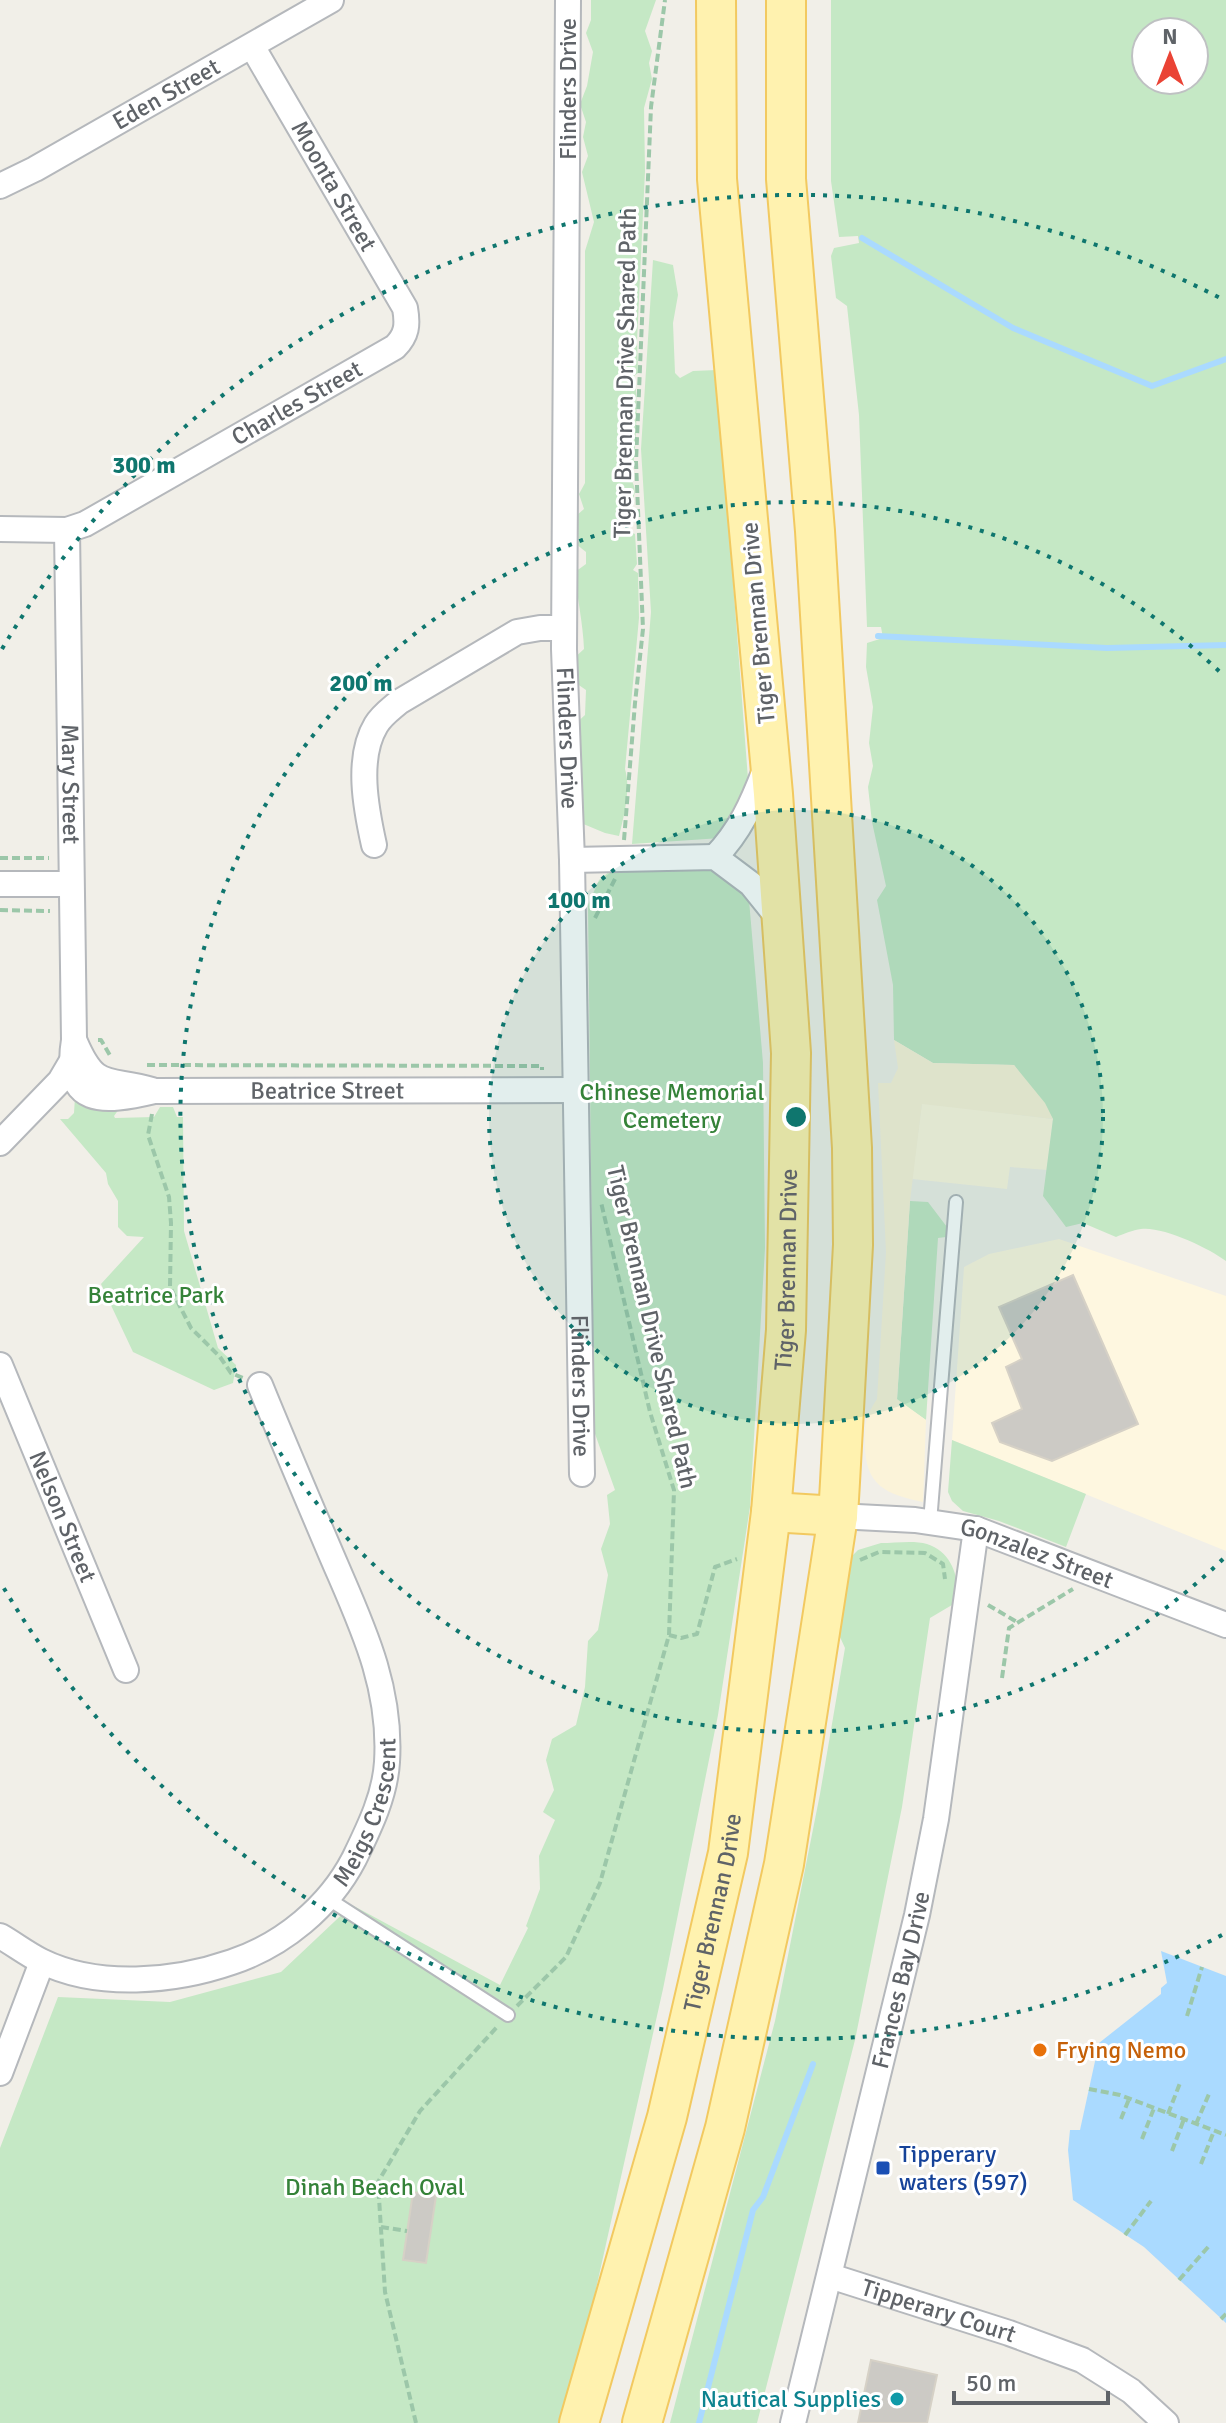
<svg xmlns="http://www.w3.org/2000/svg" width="1226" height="2423" font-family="Signika,sans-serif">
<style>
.commercial{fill:#fef7e0}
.green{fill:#c5e8c5;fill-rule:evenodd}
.sand{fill:#fbf3d9}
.water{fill:#aadaff}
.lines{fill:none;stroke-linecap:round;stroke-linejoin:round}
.stream{stroke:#aadaff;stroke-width:6}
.building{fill:#cccac5;stroke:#d6d1c6;stroke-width:2}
.lane-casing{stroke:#b5b8bc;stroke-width:16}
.street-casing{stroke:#b5b8bc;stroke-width:28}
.primary-casing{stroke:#f2c960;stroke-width:42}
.path{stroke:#9cc7a9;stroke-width:4;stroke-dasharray:8 4;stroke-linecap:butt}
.lane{stroke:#fff;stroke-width:12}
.street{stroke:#fff;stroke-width:24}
.primary{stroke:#fff2af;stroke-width:38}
.ring{fill:none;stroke:#0f766e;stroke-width:4;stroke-dasharray:4 8}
.food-dot{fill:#e8710a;stroke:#fff;stroke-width:3}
.transit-dot{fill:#1a4fb4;stroke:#fff;stroke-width:3}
.culture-dot{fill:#0f9aa8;stroke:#fff;stroke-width:3}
.labels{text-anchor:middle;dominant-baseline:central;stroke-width:6;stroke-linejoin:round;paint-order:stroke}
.street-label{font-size:24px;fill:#5f6368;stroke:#fff}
.park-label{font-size:24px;fill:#348238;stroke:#fff}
.food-label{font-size:24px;fill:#c56008;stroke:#fff;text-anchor:start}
.transit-label{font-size:24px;fill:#164399;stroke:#fff;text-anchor:start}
.culture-label{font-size:24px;fill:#0d838f;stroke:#fff;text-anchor:end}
.centre{fill:#0f766e;stroke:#fff;stroke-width:4}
.ring-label{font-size:24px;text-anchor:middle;font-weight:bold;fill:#0f766e;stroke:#fff;stroke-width:6;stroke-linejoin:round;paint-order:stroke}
</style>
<rect width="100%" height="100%" fill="#f1efe8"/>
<!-- commercial -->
<path class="commercial" d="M922,1103L1053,1119L1047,1170L1010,1167L1007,1189L912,1179Z
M1059,1239L1226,1296V1551L952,1440L964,1267L989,1254Z"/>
<!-- green -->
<path class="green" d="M591,0H656L645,31L652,51L649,63L652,79L644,108L645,171L637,341L638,373L634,376C639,388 636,469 630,479C639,489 634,503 624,509L625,518L618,528L620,534L628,531L635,534L637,564L633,570L638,573L639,618L625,769C631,789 624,816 619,836L605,833L581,823L572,790L582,774L569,754L572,727L585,715L586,690L573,681L572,660L584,649C583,622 577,599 575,572L586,564V552L576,544L577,515L584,509L579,494L585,483V251L594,222L582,172L588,156L583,137L586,122L580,104L587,86L593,52L586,33L591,20Z
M831,0H1226V1261C1209,1248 1162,1226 1141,1229C1133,1230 1123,1234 1116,1237L1083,1223L1066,1227L1043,1196L1053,1119L1014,1065L933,1063L894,1040L893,985L877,900L886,886L872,822L868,787L873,766L869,743L873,707L866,667L867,643L883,638L881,627H867L859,415L847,306L836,298L831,256L834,248L859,243L858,236L839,237L831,181ZM1146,32H1194V80H1146Z
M653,260L673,265L678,295L673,323L675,373L680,378L693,371L717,370L748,779L739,812L721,838L632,844L651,612L641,449Z
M714,866L742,886L749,900L763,1063L765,1248L750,1507L718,1715L663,1989L566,2423H0V2148L58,1997L170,2002L281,1972L352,1905L500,1985L528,1928L526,1926L540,1889L539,1856L555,1820L543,1812L554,1790L546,1760L552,1739L576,1725L585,1687L588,1641L598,1630L608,1575L601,1549L610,1524L607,1495L615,1490L594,1431L588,905L599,880L610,871Z
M75,1097L119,1109L114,1116L115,1118L154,1117L160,1107H173L177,1117H183L184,1231L218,1348L236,1365L233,1383L214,1390L133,1352L101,1284L144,1237L127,1236L118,1227V1201L108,1184L106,1173L60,1119H68L74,1113Z
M910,1201L928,1202L947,1227L946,1237L938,1238L926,1420L897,1400Z
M952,1440L1086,1494L1066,1547L999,1521L963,1511L952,1501L948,1492Z
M881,1543C895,1543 914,1540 927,1544C952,1552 960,1578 957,1602L930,1618L902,1807L855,2040L757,2423H670L775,2021L820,1794L845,1648L835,1626L844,1564L858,1550Z"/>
<!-- sand -->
<path class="sand" d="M894,1040L933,1063L1014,1065L1045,1103L1053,1119L922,1104L910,1201L897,1399L926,1420L923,1502C885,1494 864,1485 865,1441C865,1421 866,1416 877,1399L886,1252L878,1083H891L898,1068Z"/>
<!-- water -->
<path class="water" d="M1161,1951L1226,1976V2323L1144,2247L1073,2200L1068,2150L1070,2130H1080L1099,2043L1161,1994V1988L1167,1983Z"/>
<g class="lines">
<!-- stream -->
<path class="stream" d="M862,238L1013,328L1152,386L1226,359
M878,636L1107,648L1226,645
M699,2423L753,2210L763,2197L813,2064"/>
</g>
<!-- building -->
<path class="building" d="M1073,1275L1138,1424L1052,1461L1000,1442L992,1423L1022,1409L1006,1367L1022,1359L999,1307Z
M413,2192L436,2196L426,2263L403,2260Z
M871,2360L937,2375L927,2423H858Z"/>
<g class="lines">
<defs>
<path id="lane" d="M930,1522L956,1202
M327,1898L508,2015"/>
<g id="street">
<path id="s1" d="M568,0L564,649L572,860L582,1474"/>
<path id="s2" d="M0,186L35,169L331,0"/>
<path id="s3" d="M0,529L67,530L85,524L395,347C407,335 408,325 405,308L252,46"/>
<path id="s4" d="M67,530L74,1040C63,1107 103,1103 154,1091L575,1090"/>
<path d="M374,845C366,809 356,758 376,725C382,715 391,709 399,702L517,632L540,628H564"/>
<path d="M715,857C740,831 752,804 765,770"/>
<path d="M572,860L715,857L751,884L780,920"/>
<path d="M0,884H71"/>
<path d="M75,1042C96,1091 106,1077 152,1090"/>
<path d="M0,1143L60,1081L70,1064"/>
<path id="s5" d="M0,1365L126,1670"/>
<path id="s6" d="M838,1516L915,1520L976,1529L1226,1625"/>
<path id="s7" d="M0,1936C14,1944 27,1954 41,1961C98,1989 174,1982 232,1962C283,1945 329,1907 354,1859C369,1828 385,1796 387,1762C392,1682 358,1618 328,1547C305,1493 282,1439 260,1385"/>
<path d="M0,2073L42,1962"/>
<path id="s8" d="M830,2276L1009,2333L1082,2360L1131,2391L1166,2423"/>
<path id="s9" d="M793,2423L917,1915L936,1819L976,1529"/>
</g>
<g id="primary">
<path d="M771,1512L838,1516"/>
<path id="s10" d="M579,2423L667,2117L728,1853L771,1512L786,1330L791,1053L773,794L717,179L716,0"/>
<path d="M642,2423L725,2128L784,1864L838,1516L840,1482L853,1245L852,1148L815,531L786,179V0"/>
</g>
</defs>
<!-- lane casing -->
<use href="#lane" class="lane-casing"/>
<!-- street casing -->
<use href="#street" class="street-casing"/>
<!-- primary casing -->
<use href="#primary" class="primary-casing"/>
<!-- path -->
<path class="path" d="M624,840L635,703L643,629L636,462L651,107L665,0
M0,858H49
M0,910L50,911
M595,918L615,879
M98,1040H101L111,1057
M147,1065L542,1066V1070
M152,1114L148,1135L169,1197L171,1223L170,1287L191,1328L220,1357L231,1373L243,1378
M860,1560L879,1552L925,1553L943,1564L945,1579
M988,1605L1017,1622
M669,1635L681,1638L697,1634L715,1567L737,1559
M1002,1678L1009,1628L1073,1589
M517,2006L566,1957L600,1883L669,1635L674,1490L650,1412L601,1202
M1187,2016L1202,1967
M1089,2089L1120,2095L1226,2135
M1168,2114L1180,2083
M1121,2119L1129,2099
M1196,2124L1209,2094
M1142,2139L1154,2108
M1172,2151L1184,2119
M1201,2164L1214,2131
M381,2227L407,2231
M1125,2235L1151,2201
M1179,2280L1209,2246
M1221,2319L1226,2314
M416,2423L385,2292L378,2182L420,2111L497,2027"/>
<!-- lane -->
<use href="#lane" class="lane"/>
<!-- street -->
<use href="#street" class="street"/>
<!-- primary -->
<use href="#primary" class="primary"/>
</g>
<!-- distance rings -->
<circle cx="796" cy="1117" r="307" fill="#0f766e" fill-opacity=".12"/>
<g class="ring">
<circle cx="796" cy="1117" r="307"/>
<path d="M1223 1559A615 615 0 1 1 1223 675"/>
<path d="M1222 1935A922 922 0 0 1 2 1585M2 649A922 922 0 0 1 1222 299"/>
</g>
<!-- markers -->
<circle class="food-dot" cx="1040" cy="2050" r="8"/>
<rect class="transit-dot" x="875" y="2160" width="16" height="16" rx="4"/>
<circle class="culture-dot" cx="897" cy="2399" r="8"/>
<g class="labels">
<!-- street labels -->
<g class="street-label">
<text transform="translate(568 89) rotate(-90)">Flinders Drive</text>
<text stroke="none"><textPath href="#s2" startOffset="190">Eden Street</textPath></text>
<text transform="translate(334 186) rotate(60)">Moonta Street</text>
<text transform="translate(625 373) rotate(-89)">Tiger Brennan Drive Shared Path</text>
<text stroke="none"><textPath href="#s3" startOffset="330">Charles Street</textPath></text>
<text transform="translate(758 623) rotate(-95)">Tiger Brennan Drive</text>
<text stroke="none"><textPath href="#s1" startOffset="738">Flinders Drive</textPath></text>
<text stroke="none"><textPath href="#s4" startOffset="254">Mary Street</textPath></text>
<text stroke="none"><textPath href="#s4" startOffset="810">Beatrice Street</textPath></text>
<text stroke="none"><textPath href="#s10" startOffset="1176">Tiger Brennan Drive</textPath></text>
<text transform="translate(652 1327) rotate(77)">Tiger Brennan Drive Shared Path</text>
<text stroke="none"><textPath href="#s1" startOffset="1386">Flinders Drive</textPath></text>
<text stroke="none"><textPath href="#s5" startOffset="164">Nelson Street</textPath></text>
<text stroke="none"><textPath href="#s6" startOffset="204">Gonzalez Street</textPath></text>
<text stroke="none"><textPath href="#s7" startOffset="456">Meigs Crescent</textPath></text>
<text stroke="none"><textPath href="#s10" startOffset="528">Tiger Brennan Drive</textPath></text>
<text stroke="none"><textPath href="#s9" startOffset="456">Frances Bay Drive</textPath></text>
<text stroke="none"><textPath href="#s8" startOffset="114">Tipperary Court</textPath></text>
</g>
<!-- park labels -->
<g class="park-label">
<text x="672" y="1092">Chinese Memorial<tspan x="672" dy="28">Cemetery</tspan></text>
<text x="156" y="1295">Beatrice Park</text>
<text x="375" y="2187">Dinah Beach Oval</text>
</g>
<!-- food labels -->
<g class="food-label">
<text x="1056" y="2050">Frying Nemo</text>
</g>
<!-- transit labels -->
<g class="transit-label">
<text x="899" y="2154">Tipperary<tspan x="899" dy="28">waters (597)</tspan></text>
</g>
<!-- culture labels -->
<g class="culture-label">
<text x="881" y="2399">Nautical Supplies</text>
</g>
</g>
<circle cx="796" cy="1117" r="12" class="centre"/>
<g class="ring-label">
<text x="144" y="473">300 m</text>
<text x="361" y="691">200 m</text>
<text x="579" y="908">100 m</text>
</g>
<!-- north arrow -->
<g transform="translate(1170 56)"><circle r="38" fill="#ffffff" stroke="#bfc1c3" stroke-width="2"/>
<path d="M0-6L14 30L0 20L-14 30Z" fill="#ea4335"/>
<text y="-12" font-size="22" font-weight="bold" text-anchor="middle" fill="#5f6368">N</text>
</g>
<!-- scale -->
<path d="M954 2391v12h154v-12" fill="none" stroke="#5f6368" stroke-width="4"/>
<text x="966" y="2391" font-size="24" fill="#5f6368" stroke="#ffffff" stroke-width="6" paint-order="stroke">50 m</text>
</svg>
